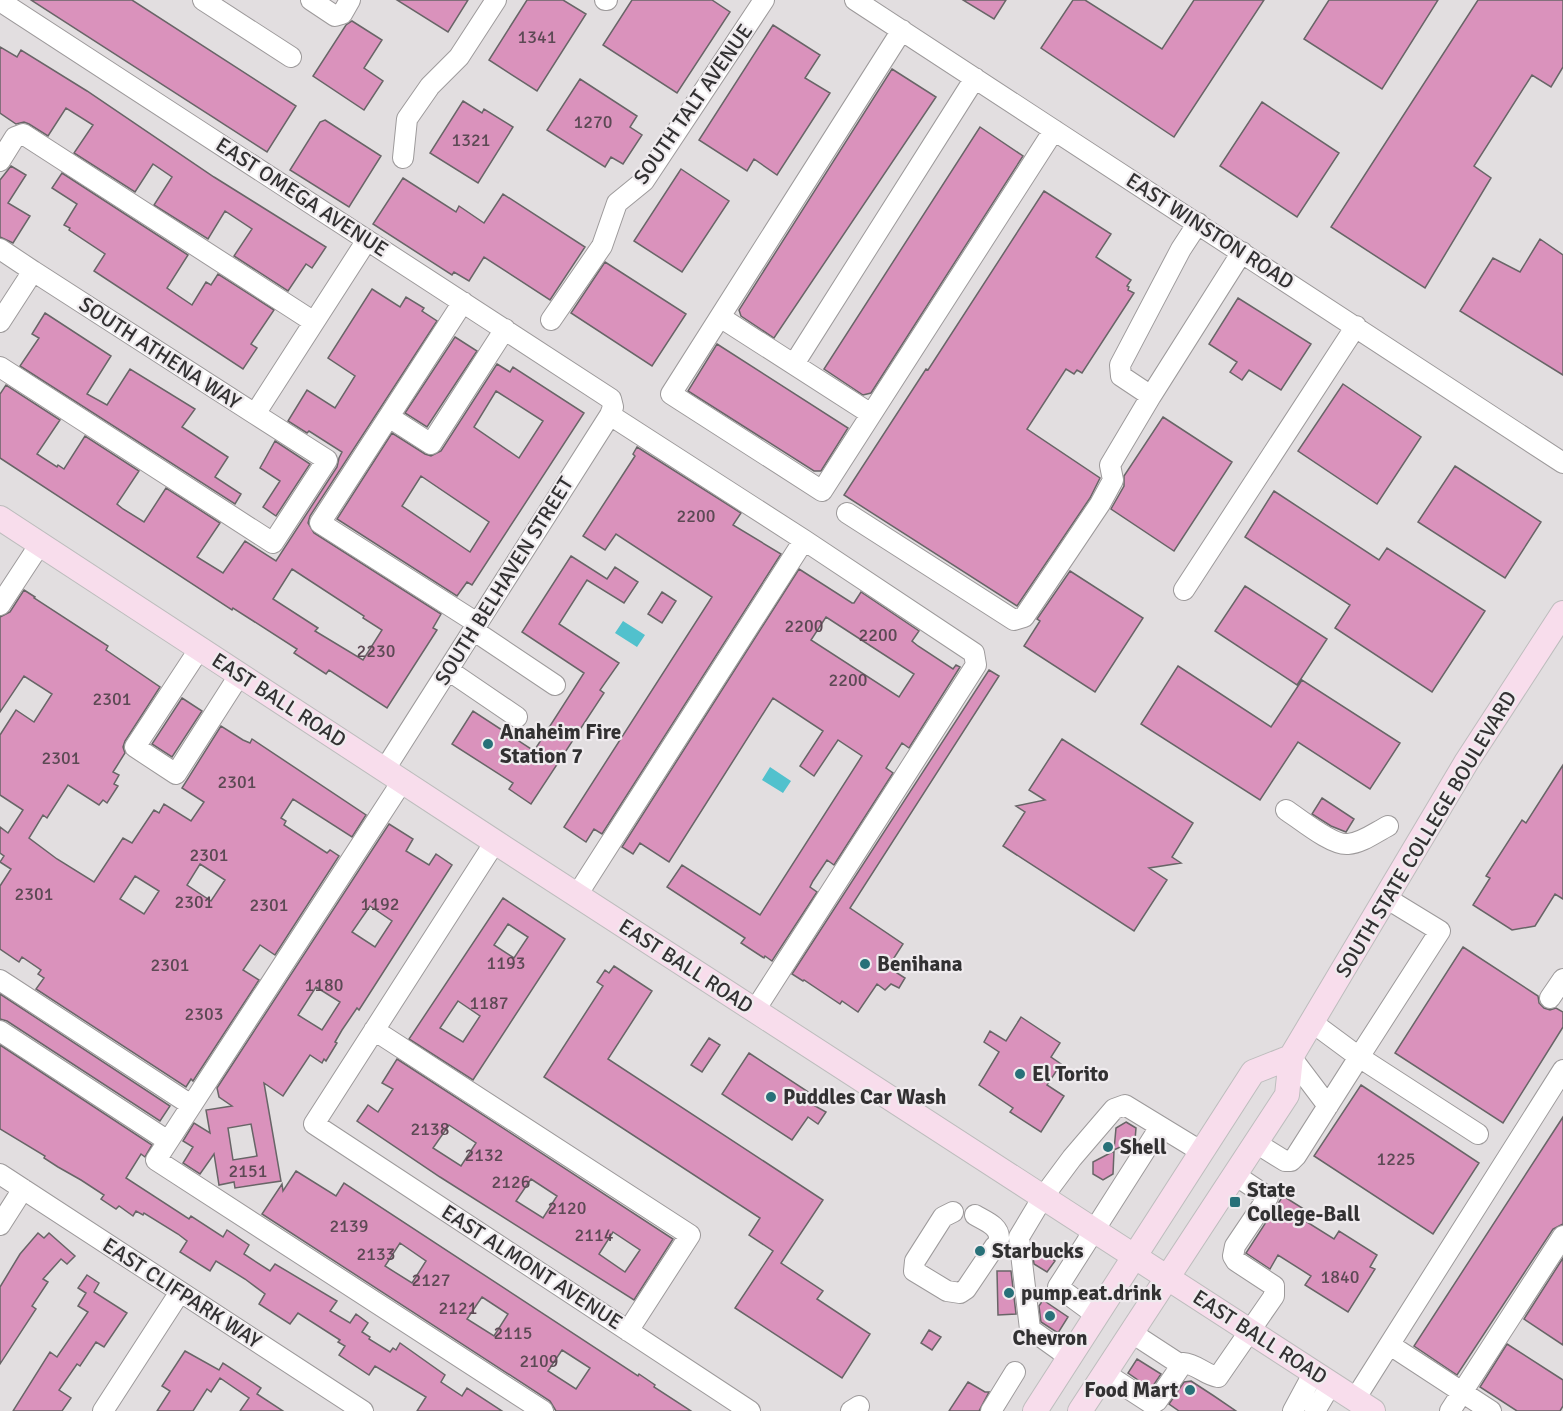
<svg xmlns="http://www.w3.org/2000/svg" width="1563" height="1411" font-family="Signika,sans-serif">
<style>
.water{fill:#51c1cd}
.building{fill:#da92bc;stroke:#686567;stroke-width:1.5;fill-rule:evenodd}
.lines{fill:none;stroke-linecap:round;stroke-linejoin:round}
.minor-casing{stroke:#9d9a9b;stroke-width:22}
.major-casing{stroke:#bdbdbd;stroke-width:26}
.minor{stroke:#fff;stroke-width:20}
.major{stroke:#f8ddec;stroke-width:24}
.poi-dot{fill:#287179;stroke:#efebee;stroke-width:2}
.labels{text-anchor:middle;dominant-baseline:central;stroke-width:4.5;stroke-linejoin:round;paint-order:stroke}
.number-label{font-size:18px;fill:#5c4954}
.street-label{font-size:21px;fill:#323132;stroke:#efebee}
.poi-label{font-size:21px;font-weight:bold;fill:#323132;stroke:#efebee;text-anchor:start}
</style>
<rect width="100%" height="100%" fill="#e2dee0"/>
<!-- water -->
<path class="water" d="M623,621L645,635L637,647L615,633Z
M770,767L791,781L783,793L762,780Z"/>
<!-- building -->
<path class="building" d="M31,0H132L296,106L267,152Z
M397,0H468L448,32Z
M527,0H563L586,14L537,91L489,60Z
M632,0H712L730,12L677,93L603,45Z
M963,0H1006L994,19Z
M1073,0H1085L1162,49L1194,0H1264L1174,137L1041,48Z
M1329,0H1438L1382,89L1304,39Z
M1478,0H1563V67L1551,87L1532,75L1474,166L1491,178L1425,288L1331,227Z
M352,21L382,40L364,68L383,81L364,110L313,76L346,25Z
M773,25L820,55L805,78L830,93L777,175L754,159L747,171L699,140Z
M0,47L17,57L21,50L87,91L214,177L326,247L312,268L306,264L288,291L234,256L252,229L225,211L208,239L154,205L172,177L153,164L135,192L74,153L93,125L66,108L48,136L29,124L24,122L16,124L0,113Z
M892,69L936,97L774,338L741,316L739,310Z
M580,79L637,116L630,127L642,135L623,164L611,157L605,167L547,130Z
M463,101L482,113L484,109L513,127L478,183L430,153Z
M1262,102L1339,153L1297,217L1220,166Z
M325,120L381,156L349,207L290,170L320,122Z
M980,127L1023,156L871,393L863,395L824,369Z
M11,166L26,175L8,203L30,216L13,243L0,237V180Z
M681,169L729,201L682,272L634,241Z
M62,173L188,255L167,288L192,305L206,282L211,285L218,274L274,310L251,344L257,348L243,369L94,271L105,254L69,230L70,228L64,225L77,204L52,188Z
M403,178L456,212L459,206L484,223L503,194L585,247L550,300L484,257L469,281L454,272L452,275L373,224Z
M1044,191L1111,234L1096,257L1131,280L1127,286L1129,287L1128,290L1134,293L1082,373L1077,370L1074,374L1066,369L1027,429L1100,478L1090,498L1017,606L844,495L926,369L928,370Z
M1540,239L1563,255V375L1460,311L1493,258L1520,272Z
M605,262L686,314L652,366L571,313Z
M372,289L400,307L406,297L424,308L422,311L437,321L310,516L308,523L314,533L441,614L433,628L437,630L387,708L329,670L326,674L294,653L297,649L233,608L232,610L0,458V394L6,385L60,420L37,454L57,467L58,465L64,469L85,436L139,471L117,504L123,509L144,522L166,488L220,523L197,557L223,573L245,541L276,561L337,467L339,458L342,452L309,431L307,433L288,421L307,390L335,408L355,376L328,358ZM292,569L364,616L363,618L382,630L363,660L315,631L318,628L273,599Z
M1238,298L1311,344L1281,390L1249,370L1242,380L1230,372L1237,362L1209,344Z
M45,313L111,356L87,394L107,405L130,369L195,409L182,427L228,457L215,477L241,494L235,504L20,366L39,338L32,334Z
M455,337L477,351L427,427L405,413Z
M717,344L848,428L821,471H814L688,391Z
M497,364L510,372L513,367L584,413L472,585L467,582L457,596L337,519L392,433L425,454L431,456L441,451ZM496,391L543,421L519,458L474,427ZM421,476L489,522L470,552L402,506Z
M1343,384L1421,437L1377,504L1298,451Z
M1163,417L1232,462L1174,551L1111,509L1124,486V476Z
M275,441L310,464L276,516L263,507L280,481L260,468Z
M637,447L741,513L733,525L781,554L602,834L594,829L586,842L564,827L712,597L616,534L605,550L583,536L635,456L633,454Z
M1455,466L1541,522L1505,578L1418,522Z
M1274,491L1379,560L1387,548L1485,611L1432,692L1335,628L1350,605L1245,537Z
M571,556L607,579L615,567L638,582L624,603L587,580L559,624L619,663L600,690L604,693L531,804L509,789L513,783L452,744L473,711L534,751L584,673L522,632Z
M799,569L852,603H854L861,592L919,631L912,641L918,646L953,669L956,665L960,667L909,748L902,743L886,768L893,773L834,865L827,860L813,881L810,887L817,892L772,961L765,956L764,958L741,943L745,938L667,887L682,865L760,915L862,756L838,740L814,776L800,766L823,731L773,698L669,862L640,843L633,854L622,847ZM826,617L914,674L899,697L811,640Z
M1070,571L1143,618L1095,692L1024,646L1040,621L1037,619Z
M1245,586L1327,639L1297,685L1215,631Z
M24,590L35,597L34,598L108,646L106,650L160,687L125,741L123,747L125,753L113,772L119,775L114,784L118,786L107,803L103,800L99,805L68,785L47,818L43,815L29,838L57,859L94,882L123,838L132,843L154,810L159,813L164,804L191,821L204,802L182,788L221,726L243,740L250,743L252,739L366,815L352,837L293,799L281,818L286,821L284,825L327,853L330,850L339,856L275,955L260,945L243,970L259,980L193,1081L191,1079L186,1087L36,989L44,978L38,974L41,970L22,957L19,962L0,949V886L11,869L0,862L4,856L0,853V827L8,833L23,810L0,795V735L16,710L34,722L52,694L24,676L0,712V617L10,612ZM200,864L225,880L211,901L187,885ZM135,876L159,891L144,914L120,899Z
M662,592L676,601L662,623L648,614Z
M1178,666L1271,727L1302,680L1400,743L1370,789L1298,742L1260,800L1141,724Z
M989,670L999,676L850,908L903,944L892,961L901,966L897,973L905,978L899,988L891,984L885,990L877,984L858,1012L842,1001L840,1004L804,980L803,981L792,974Z
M182,698L202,711L172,757L152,744Z
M1062,739L1193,823L1172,857L1181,863L1149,868L1167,880L1134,931L1003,846L1025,812L1016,806L1045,800L1029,790Z
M1563,765V899L1555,894L1535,926L1512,930L1473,905L1490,878L1486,876L1522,820L1526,823Z
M1322,798L1354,819L1346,832L1331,826L1312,814Z
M389,824L413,839L406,851L429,865L436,854L452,865L359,1010L357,1008L342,1030L335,1042L337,1043L326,1061L324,1059L322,1063L310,1055L283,1096L264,1083L281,1181L235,1188L234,1182L219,1185L214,1154L200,1174L183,1163L193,1147L183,1141L194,1123L210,1133L206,1110L232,1106L219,1097L217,1088ZM370,906L392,921L375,947L352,932ZM316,987L340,1002L322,1030L298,1015ZM251,1124L257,1156L233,1160L228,1128Z
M503,898L565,939L473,1080L409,1039ZM508,924L528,937L514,958L494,945ZM458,1001L480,1016L463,1042L440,1028Z
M1463,947L1538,996L1539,1003L1544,1008L1550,1010L1556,1008L1563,1012V1027L1503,1123L1395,1053Z
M614,966L652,991L608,1059L823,1200L781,1263L823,1291L817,1299L870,1334L842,1378L735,1308L773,1251L749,1235L760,1218L544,1077L603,986L597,982L605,970L609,973Z
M0,994L170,1106L160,1121L7,1021L0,1019Z
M1021,1017L1060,1043L1051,1057L1061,1064L1047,1085L1064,1096L1041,1132L1010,1112L1013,1108L979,1085L999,1052L984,1042L990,1031L1006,1041Z
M709,1038L720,1045L702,1072L691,1065Z
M0,1045L152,1145L145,1157L141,1154L126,1178L189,1219L191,1216L223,1237L227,1230L249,1245L244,1254L270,1271L275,1264L337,1301L330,1311L350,1323L356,1314L368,1323L362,1332L370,1337L369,1339L390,1352L393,1348L396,1350L400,1343L445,1375L441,1382L462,1396L467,1388L502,1411H417L426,1397L375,1366L369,1375L339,1355L345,1346L338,1342L340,1340L298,1313L290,1324L259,1304L265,1294L245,1279L216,1261L210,1271L180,1252L187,1241L178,1234L144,1213L143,1215L136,1211L133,1216L119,1206L116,1209L101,1199L104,1195L81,1180L58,1167L44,1158L45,1156L0,1129Z
M749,1053L819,1099L815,1106L826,1112L818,1124L808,1117L792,1140L722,1094Z
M397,1059L673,1239L634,1300L440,1177L357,1121L368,1105L378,1112L393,1089L382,1083ZM449,1125L476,1143L461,1166L433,1148ZM531,1179L557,1196L543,1218L516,1201ZM613,1232L640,1250L625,1272L599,1254Z
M1361,1085L1479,1163L1433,1234L1314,1156Z
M1563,1117V1224L1553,1229L1457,1375L1414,1346Z
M1126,1122L1136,1128L1135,1140L1114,1150L1116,1128Z
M1114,1151L1113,1174L1103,1180L1093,1174V1162Z
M296,1171L336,1196L344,1183L638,1376L639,1374L655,1385L654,1387L691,1411H556L550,1401L262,1214L282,1184L283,1191ZM400,1243L426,1261L412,1283L385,1266ZM482,1297L508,1314L494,1336L467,1319ZM562,1350L590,1368L576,1389L548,1371Z
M1283,1196L1307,1211L1302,1219L1334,1239L1339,1231L1377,1255L1370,1267L1375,1269L1348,1312L1305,1285L1311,1276L1278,1255L1270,1269L1246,1253Z
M38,1233L44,1238L49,1233L75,1256L67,1264L61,1259L43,1279L48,1282L32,1306L36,1309L0,1364V1287L20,1254Z
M1038,1249L1055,1261L1047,1272L1034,1264L1033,1256Z
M1563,1258V1345L1524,1319Z
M997,1271H1011L1016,1314L998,1315Z
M87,1275L99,1283L94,1292L127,1313L104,1347L96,1342L80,1366L77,1364L59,1390L71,1398L62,1411H13L50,1352L57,1357L88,1312L78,1306L86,1293L78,1288Z
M1043,1300L1068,1317L1058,1333L1041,1322L1039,1306Z
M929,1330L941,1337L932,1350L921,1343Z
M1507,1344L1563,1380V1406L1560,1411H1517L1480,1387Z
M185,1351L219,1370L223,1363L261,1388L257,1394L283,1411H240L249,1398L220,1378L211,1392L207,1389L193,1411H157L170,1391L162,1386Z
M1137,1359L1161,1374L1151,1389L1128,1373Z
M1191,1381L1214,1396L1236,1411H1179L1169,1404L1184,1382Z
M968,1382L985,1392H989L979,1411H949Z"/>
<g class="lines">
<defs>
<path id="minor" d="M203,0L291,57
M311,0L335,16L342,14L350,0
M605,0H607
M855,0L1563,463
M0,1L611,399L613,407L610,415L385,769
M902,30L671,394L822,491L1054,130
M403,158L407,119L430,86L459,57L496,0
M0,161L15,137L23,134L314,322
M0,249L33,271
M463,302L320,523L477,623
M720,317L871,414
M551,320L602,246L617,203L644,181L764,0
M0,322L33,271L255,414L367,240
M794,364L975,78
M0,367L273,543L327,460L255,414
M1151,396L1121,376L1120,365L1181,249L1198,223
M610,415L804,540L974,653L976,665L755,1010
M389,417L431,444L505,329
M847,513L1014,620L1024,617L1100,504L1113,480L1110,465L1151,396L1242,252
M1184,590L1356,326
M0,605L40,544
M473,630L555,685
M200,648L135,747L176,774L240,674
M448,670L517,717
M403,780L156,1160L543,1411
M1286,810C1300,819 1332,846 1348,844C1362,843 1376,832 1388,826
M495,842L314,1124L750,1411
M577,895L804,540
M1386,898L1440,931L1359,1057L1478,1134
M0,980L191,1105
M1550,998L1563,979
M374,1030L690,1235L628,1331
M0,1031L168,1141
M1291,1057L1328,1106
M1256,1143L1285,1161H1291L1296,1156L1359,1057L1313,1023
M0,1174L363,1411
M953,1212L943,1217L915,1261L914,1271L947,1291L960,1293L966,1289L995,1246
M975,1215C985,1221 1000,1226 999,1239
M0,1225L23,1189
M1096,1315L1058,1287L1160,1127
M1132,1333L1181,1365
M1390,1345L1491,1411
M1069,1357L1030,1329L1019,1237L1043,1197L1072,1158L1114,1109L1125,1105L1202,1152
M1106,1374L1152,1404L1157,1401L1183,1363C1197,1364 1205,1375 1218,1377L1274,1296V1286L1236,1261L1233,1256L1235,1246L1268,1197L1235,1175
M1355,1399L1563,1070
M103,1411L180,1292
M851,1411L859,1406
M991,1411L1015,1372
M1293,1411L1314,1372
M1315,1411L1331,1384
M1450,1411L1563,1236"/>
<path id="major" d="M0,518L495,842L1373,1411
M1035,1411L1253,1072L1291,1057
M1080,1411L1287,1095L1291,1057L1467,761L1563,613"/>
</defs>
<!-- minor casing -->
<use href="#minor" class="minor-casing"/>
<!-- major casing -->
<use href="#major" class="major-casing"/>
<!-- minor -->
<use href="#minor" class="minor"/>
<!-- major -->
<use href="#major" class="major"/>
</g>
<!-- markers -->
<g class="poi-dot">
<circle cx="488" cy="744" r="6"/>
<circle cx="865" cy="964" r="6"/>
<circle cx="1020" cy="1074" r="6"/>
<circle cx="771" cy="1097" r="6"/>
<circle cx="1108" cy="1147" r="6"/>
<rect x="1229" y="1196" width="12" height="12" rx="3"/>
<circle cx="980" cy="1251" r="6"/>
<circle cx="1009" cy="1293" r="6"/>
<circle cx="1050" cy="1316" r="6"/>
<circle cx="1190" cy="1390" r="6"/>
</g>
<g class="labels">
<!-- number labels -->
<g class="number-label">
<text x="537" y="37">1341</text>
<text x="593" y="122">1270</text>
<text x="471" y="140">1321</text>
<text x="696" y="516">2200</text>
<text x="804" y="626">2200</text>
<text x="878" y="635">2200</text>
<text x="376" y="651">2230</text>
<text x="848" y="680">2200</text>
<text x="112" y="699">2301</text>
<text x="61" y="758">2301</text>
<text x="237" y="782">2301</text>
<text x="209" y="855">2301</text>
<text x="34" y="894">2301</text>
<text x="194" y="902">2301</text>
<text x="380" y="904">1192</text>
<text x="269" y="905">2301</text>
<text x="506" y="963">1193</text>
<text x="170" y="965">2301</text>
<text x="324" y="985">1180</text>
<text x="489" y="1003">1187</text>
<text x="204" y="1014">2303</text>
<text x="430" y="1129">2138</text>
<text x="484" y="1155">2132</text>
<text x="1396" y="1159">1225</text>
<text x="248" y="1171">2151</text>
<text x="511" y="1182">2126</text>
<text x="567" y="1208">2120</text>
<text x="349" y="1226">2139</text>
<text x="594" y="1235">2114</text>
<text x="376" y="1254">2133</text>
<text x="1340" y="1277">1840</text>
<text x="431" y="1280">2127</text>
<text x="458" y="1308">2121</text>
<text x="513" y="1333">2115</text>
<text x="539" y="1361">2109</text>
</g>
<!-- street labels -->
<g class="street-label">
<text transform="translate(693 104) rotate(-55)">SOUTH TALT AVENUE</text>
<text transform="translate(302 197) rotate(33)">EAST OMEGA AVENUE</text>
<text transform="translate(1210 231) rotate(33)">EAST WINSTON ROAD</text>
<text transform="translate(160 353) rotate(33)">SOUTH ATHENA WAY</text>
<text transform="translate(504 581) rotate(-58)">SOUTH BELHAVEN STREET</text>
<text transform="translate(279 700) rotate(33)">EAST BALL ROAD</text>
<text transform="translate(1426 834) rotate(-59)">SOUTH STATE COLLEGE BOULEVARD</text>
<text transform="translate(686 966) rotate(33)">EAST BALL ROAD</text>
<text transform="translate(532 1267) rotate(33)">EAST ALMONT AVENUE</text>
<text transform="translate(182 1293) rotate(33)">EAST CLIFPARK WAY</text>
<text transform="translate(1260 1337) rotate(33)">EAST BALL ROAD</text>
</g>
<!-- poi labels -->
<g class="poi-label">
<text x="500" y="732">Anaheim Fire<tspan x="500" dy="24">Station 7</tspan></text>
<text x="877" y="964">Benihana</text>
<text x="1032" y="1074">El Torito</text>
<text x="783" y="1097">Puddles Car Wash</text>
<text x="1120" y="1147">Shell</text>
<text x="1247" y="1190">State<tspan x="1247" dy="24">College-Ball</tspan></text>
<text x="992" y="1251">Starbucks</text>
<text x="1021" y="1293">pump.eat.drink</text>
<text x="1050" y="1338" text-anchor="middle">Chevron</text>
<text x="1178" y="1390" text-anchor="end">Food Mart</text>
</g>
</g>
</svg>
